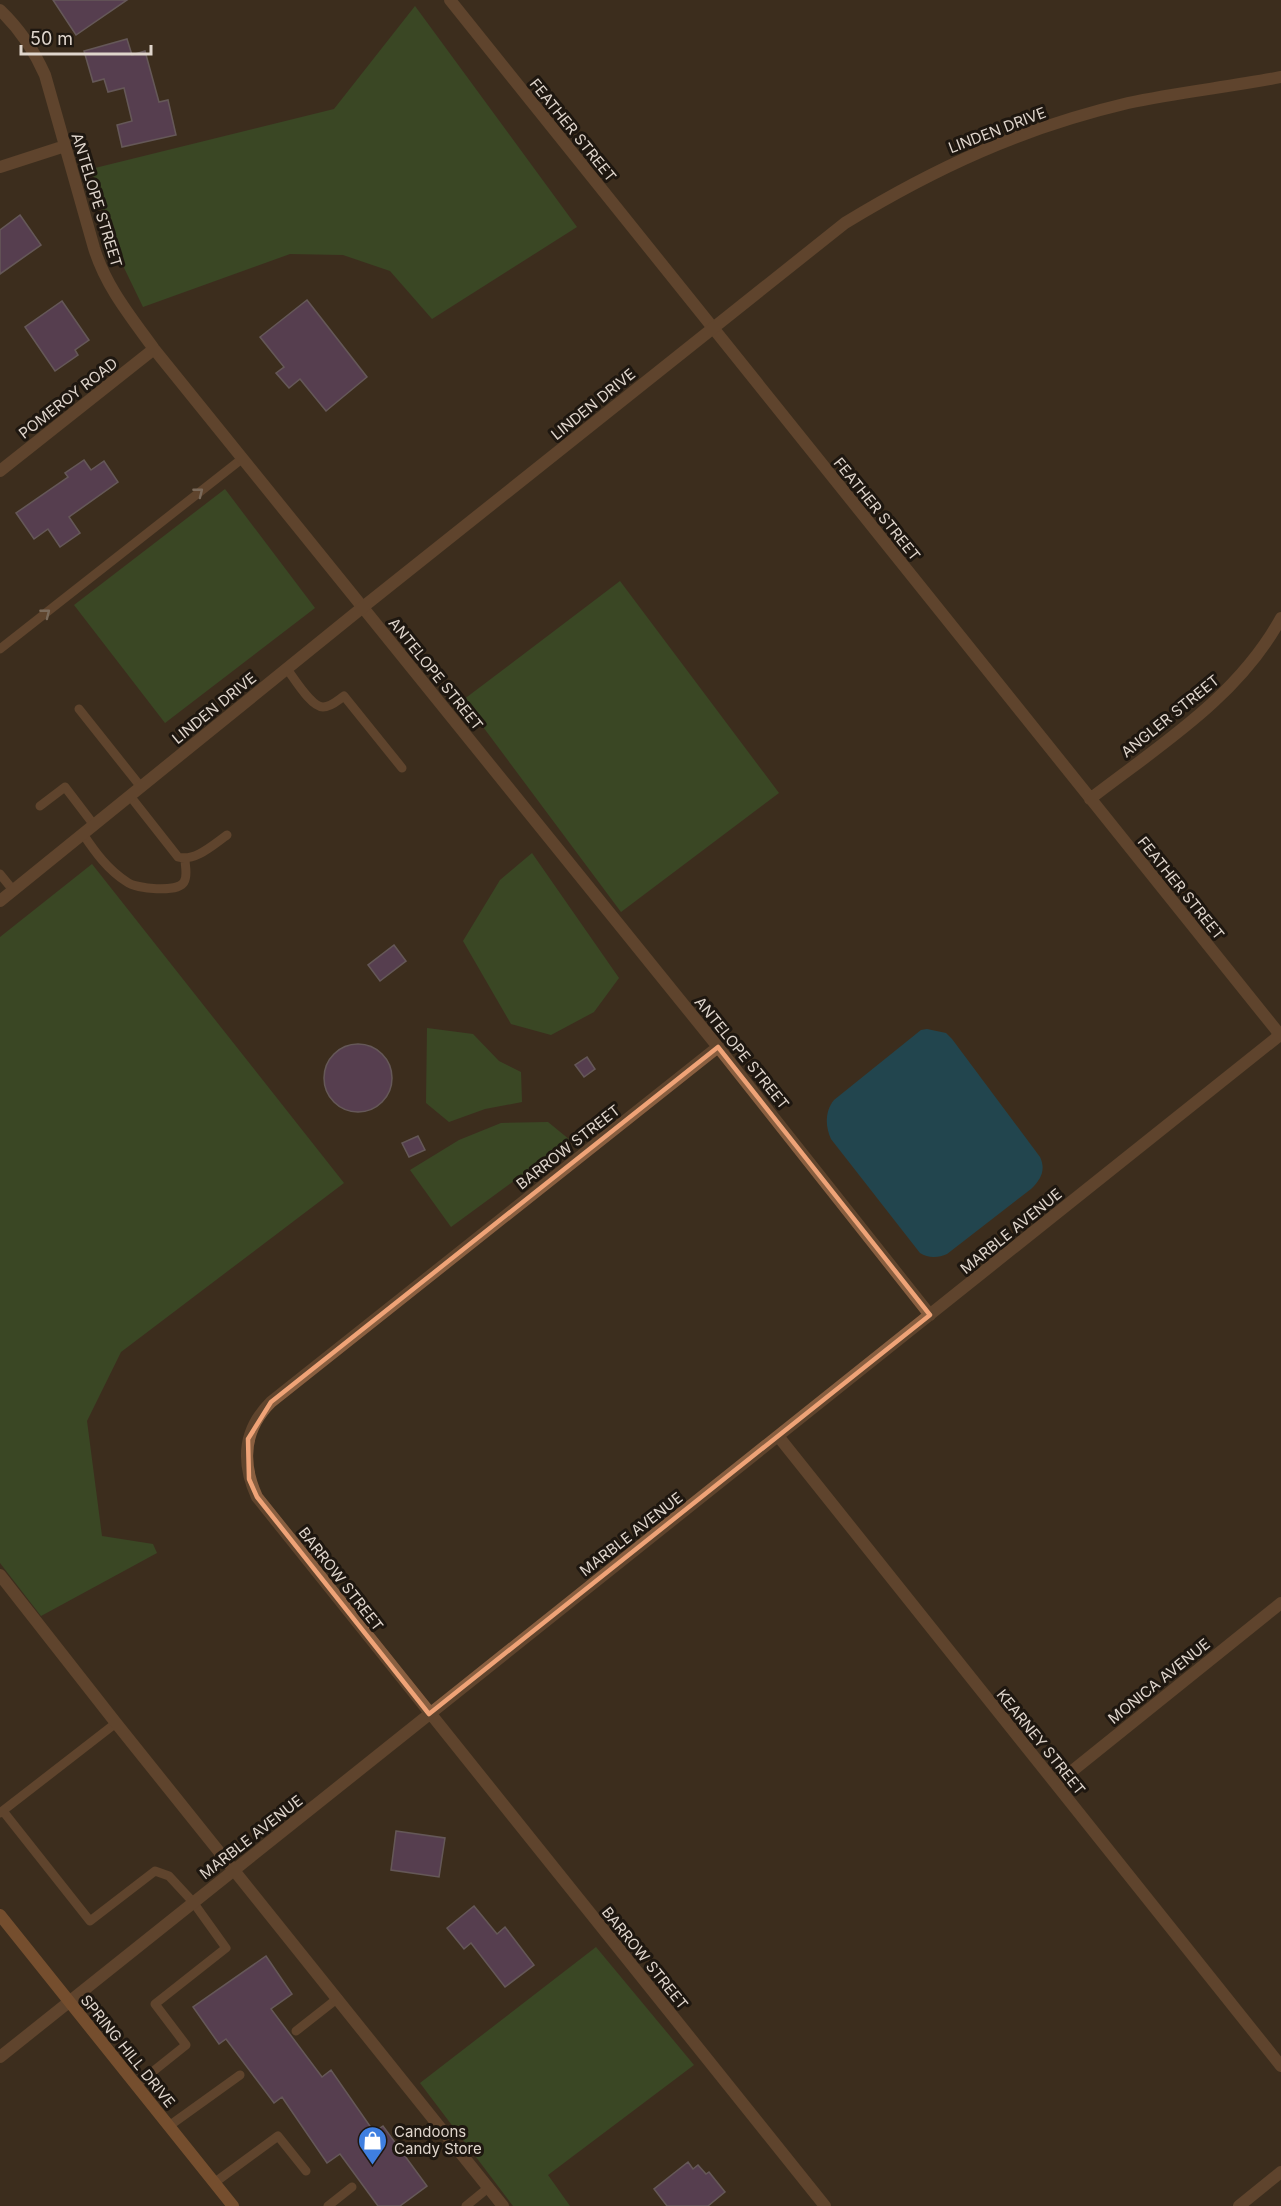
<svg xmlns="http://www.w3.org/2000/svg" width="1281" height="2206" font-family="Inter,sans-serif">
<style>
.forest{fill:#38662e}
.water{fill:#03638b}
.building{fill:#77538d;stroke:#988ca0;stroke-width:1.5}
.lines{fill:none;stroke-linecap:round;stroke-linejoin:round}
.service{stroke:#895f40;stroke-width:9}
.minor{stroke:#895f40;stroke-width:12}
.tertiary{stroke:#895f40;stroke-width:12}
.secondary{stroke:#b74;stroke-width:12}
.oneway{stroke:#c5b2a2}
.marked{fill:none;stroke:#efa377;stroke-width:4.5;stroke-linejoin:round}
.labels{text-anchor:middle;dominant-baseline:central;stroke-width:6;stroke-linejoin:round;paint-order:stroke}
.street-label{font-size:15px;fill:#dfd5cc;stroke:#1e1710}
.poi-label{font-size:15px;fill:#dfd5cc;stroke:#1e1710;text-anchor:start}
</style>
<rect width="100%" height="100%" fill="#3c2e1e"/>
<!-- forest -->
<path class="forest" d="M415,6L577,227L432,319L390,271L343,255L290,254L143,307L113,245L91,169L334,109Z
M225,489L315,608L165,723L74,605Z
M620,581L779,793L621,912L463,700Z
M532,853L619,978L594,1012L551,1035L511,1024L463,941L500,880Z
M92,864L344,1183L121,1352L87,1421L102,1536L153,1544L157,1553L41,1616L0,1563V937Z
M427,1028L473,1034L499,1061L521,1072L522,1102L485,1109L449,1122L426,1103Z
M548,1122L570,1140L451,1227L410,1170L459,1140L501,1123Z
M596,1947L694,2065L548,2175L570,2206H513L420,2083Z"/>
<!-- water -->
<path class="water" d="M927,1029L946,1033L952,1039L1040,1157C1046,1170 1041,1179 1031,1189L947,1254C938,1258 928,1258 920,1253L831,1139C825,1126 825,1111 834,1100L921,1030Z"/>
<!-- building -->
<path class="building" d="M53,0H127L76,35Z
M127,39L132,55L145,51L159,102L168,100L176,135L122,147L117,125L132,121L124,88L108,92L104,79L93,82L84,51Z
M20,215L41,245L0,274V230Z
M307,300L367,377L326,411L300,379L289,388L276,373L284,367L260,337Z
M62,301L89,340L75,350L78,355L55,371L25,327Z
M84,460L91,470L104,461L118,482L69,517L80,533L60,547L48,529L34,539L16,513L68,477L65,473Z
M394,945L406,961L380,981L368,965Z
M324 1078a34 34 0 1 1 68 0a34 34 0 1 1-68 0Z
M587,1057L595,1069L584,1077L575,1065Z
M418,1136L425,1150L409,1157L402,1143Z
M396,1831L445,1838L439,1877L391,1870Z
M474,1906L497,1934L505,1927L534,1965L505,1987L471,1943L464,1949L447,1928Z
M266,1956L292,1994L271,2009L322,2077L331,2070L374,2132L383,2126L427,2186L400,2206H378L340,2154L327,2163L282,2097L274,2103L226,2039L219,2044L193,2007Z
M688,2162L693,2169L698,2165L706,2174L709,2172L725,2192L708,2206H667L654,2189Z"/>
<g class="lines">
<!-- service -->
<path class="service" d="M0,649L243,458
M287,669C294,678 311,707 323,707C331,707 338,700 344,696L402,768
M79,709L141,787
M130,796L178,857C195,862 214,844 227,835
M40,806L65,787L94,825
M83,834C95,852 108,870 127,882C136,889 178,893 184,882C188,876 185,866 185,859
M0,874L13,890
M3,1811L90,1921L155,1871L169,1876L193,1902L226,1948L155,2004L186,2045L136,2085
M0,1813L116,1723
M296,2031L338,1998
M169,2126L240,2075
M214,2183L278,2136L306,2171
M328,2206L352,2187
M466,2206L488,2188"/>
<!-- minor -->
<path class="minor" d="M450,0L1281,1036
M0,10C20,29 34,50 45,75L94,248C106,287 131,317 154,349L718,1047L930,1315
M0,167L65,146
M0,471L154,349
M1090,799C1160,745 1238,697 1281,618
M718,1047L271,1402C243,1430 241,1462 257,1497L825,2206
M778,1436L1281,2066
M0,1575L116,1723L503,2206
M1056,1784L1281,1603
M0,2057L1280,1035
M1239,2206L1281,2172"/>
<!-- tertiary -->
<path class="tertiary" d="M0,901L363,607L845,223C937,167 1022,128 1128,103C1179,92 1230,87 1281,77"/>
<!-- secondary -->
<path class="secondary" d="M0,1915L233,2206"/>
</g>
<!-- one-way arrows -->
<defs><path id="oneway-chevron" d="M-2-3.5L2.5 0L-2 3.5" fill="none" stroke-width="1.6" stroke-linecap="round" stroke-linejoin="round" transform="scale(1.5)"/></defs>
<g class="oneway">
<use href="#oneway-chevron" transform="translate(199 492) rotate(-38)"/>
<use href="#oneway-chevron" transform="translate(46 613) rotate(-38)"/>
</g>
<!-- marked area -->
<path d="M0 0H1281V2206H0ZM718,1047L930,1315L429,1714L257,1497L249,1479L248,1439L271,1402Z" fill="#3c2e1e" fill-opacity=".55" fill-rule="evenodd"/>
<path class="marked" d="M718,1047L930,1315L429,1714L257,1497L249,1479L248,1439L271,1402Z"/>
<!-- icons -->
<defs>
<symbol id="shop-pin" viewBox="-11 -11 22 30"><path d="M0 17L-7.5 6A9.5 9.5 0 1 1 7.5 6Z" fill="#3f7fe0" stroke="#1e1710"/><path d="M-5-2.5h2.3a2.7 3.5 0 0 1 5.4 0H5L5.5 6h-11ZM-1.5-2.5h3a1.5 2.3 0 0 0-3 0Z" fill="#fff"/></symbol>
</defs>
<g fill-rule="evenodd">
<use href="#shop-pin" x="356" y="2124" width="33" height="45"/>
</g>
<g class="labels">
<!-- street labels -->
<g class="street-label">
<text transform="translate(573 130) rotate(51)">FEATHER STREET</text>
<text transform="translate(997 130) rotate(-21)">LINDEN DRIVE</text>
<text transform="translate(97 200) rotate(73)">ANTELOPE STREET</text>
<text transform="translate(68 398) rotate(-38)">POMEROY ROAD</text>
<text transform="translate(593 404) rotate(-39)">LINDEN DRIVE</text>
<text transform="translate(877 509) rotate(51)">FEATHER STREET</text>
<text transform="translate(436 674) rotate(51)">ANTELOPE STREET</text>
<text transform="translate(214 708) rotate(-39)">LINDEN DRIVE</text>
<text transform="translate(1170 716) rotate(-39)">ANGLER STREET</text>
<text transform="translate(1181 888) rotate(51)">FEATHER STREET</text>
<text transform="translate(742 1053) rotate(51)">ANTELOPE STREET</text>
<text transform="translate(568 1147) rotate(-38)">BARROW STREET</text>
<text transform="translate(1011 1231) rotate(-39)">MARBLE AVENUE</text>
<text transform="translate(631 1534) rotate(-38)">MARBLE AVENUE</text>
<text transform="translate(341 1579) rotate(52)">BARROW STREET</text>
<text transform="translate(1159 1681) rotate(-39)">MONICA AVENUE</text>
<text transform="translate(1041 1742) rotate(51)">KEARNEY STREET</text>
<text transform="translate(251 1837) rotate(-38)">MARBLE AVENUE</text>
<text transform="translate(645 1958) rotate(51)">BARROW STREET</text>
<text transform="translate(128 2051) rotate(51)">SPRING HILL DRIVE</text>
</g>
<!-- poi labels -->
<g class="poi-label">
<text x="394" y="2131">Candoons<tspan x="394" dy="17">Candy Store</tspan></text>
</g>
</g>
<!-- scale -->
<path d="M21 45v9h130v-9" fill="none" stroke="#dfd5cc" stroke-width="3"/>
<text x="30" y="45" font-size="18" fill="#dfd5cc" stroke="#1e1710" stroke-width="4.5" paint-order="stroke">50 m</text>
</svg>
